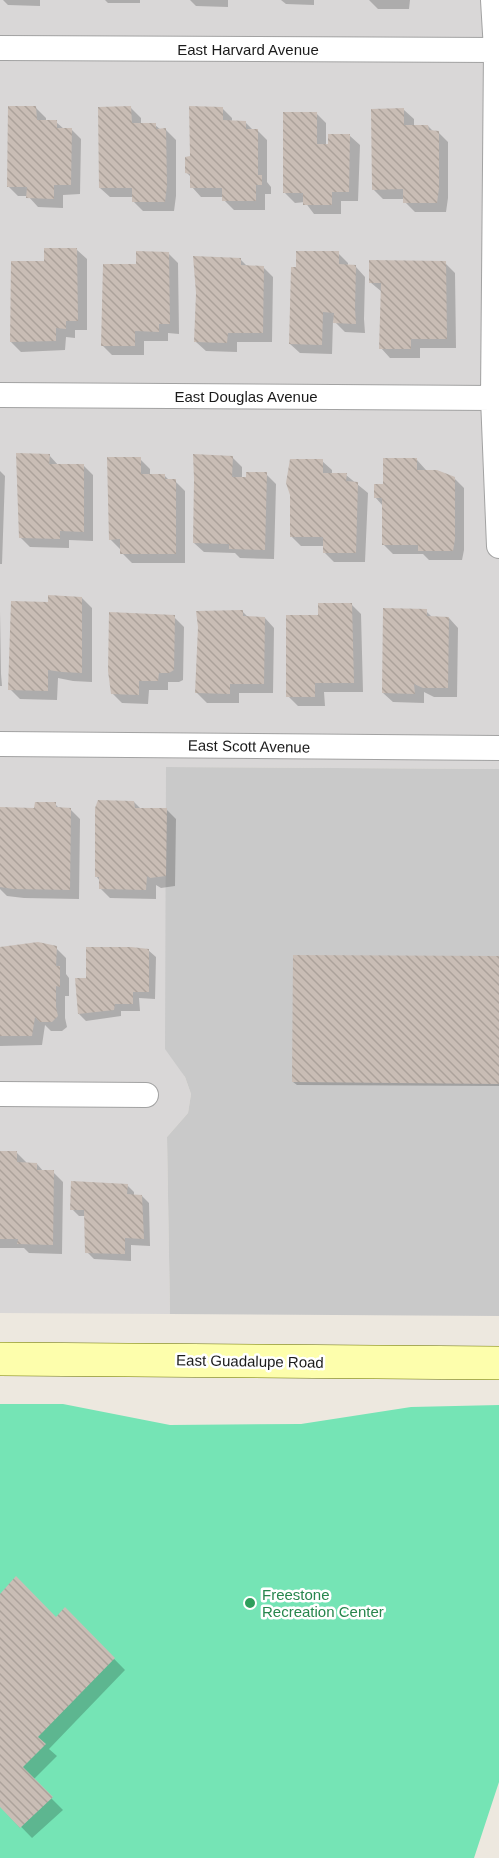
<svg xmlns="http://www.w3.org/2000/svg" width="499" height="1858" font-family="Arial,sans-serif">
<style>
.residential{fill:#d9d7d7}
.religious{fill:#c9c9c9}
.pitch{fill:#75e4b5}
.shadow{fill:#0003}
.building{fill:url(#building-back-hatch)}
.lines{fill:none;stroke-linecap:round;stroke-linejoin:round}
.minor-casing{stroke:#a2a2a2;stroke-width:26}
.secondary-casing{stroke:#6b7300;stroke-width:34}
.minor{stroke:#fff;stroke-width:24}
.secondary{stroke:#fdfeac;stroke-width:33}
.leisure-dot{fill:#2e9e5b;stroke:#fff;stroke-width:2}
.labels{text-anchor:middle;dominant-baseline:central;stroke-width:5;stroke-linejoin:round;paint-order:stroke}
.street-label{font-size:15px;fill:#1b1b1b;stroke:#fff}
.leisure-label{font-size:15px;fill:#27864d;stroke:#fff;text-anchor:start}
</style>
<defs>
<pattern id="building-back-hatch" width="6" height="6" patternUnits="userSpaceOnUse" patternTransform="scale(1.5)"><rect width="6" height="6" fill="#c9bdb5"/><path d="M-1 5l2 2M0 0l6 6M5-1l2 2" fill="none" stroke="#aca29b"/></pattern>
</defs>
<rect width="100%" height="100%" fill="#ede8df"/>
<!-- residential -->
<path class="residential" d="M0,0H499V769L166,767L178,1065L185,1077L191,1094L188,1113L167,1137L170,1314L0,1313Z"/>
<!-- religious -->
<path class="religious" d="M166,767L499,769V1316L170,1314L167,1137L188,1113L191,1094L185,1077L165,1049Z"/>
<!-- pitch -->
<path class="pitch" d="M0,1404H63L170,1425L301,1424L411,1407L499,1405V1782L474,1858H0Z"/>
<!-- shadow -->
<path class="shadow" d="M3,0H40V6L8,5Z
M105,0H140V3H108Z
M190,0H228V7L196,6Z
M281,0H314V5L286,4Z
M369,0H410L409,9H378Z
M36,108L46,118V122H56L64,129H71L81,139L80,194L63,195V208L38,207L28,196H18L8,186Z
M131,108L141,118V125H155L161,130H166L176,140V196L174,211H143L133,201V197H110L100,188Z
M222,108L232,118V122H245L253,130H257L267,140V182L271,187V194H265V210H234L224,200V197H201L192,187V178L187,173L191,158Z
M404,110L414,119V126H428L434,132H438L448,142V198L446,212H415L405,202V199H383L373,189Z
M316,113L326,123V148L350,136L360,145L358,201H341V214H314L305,202L295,203L285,193Z
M77,250L87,259V330H75V338L66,337L65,350L21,352L11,342L45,263Z
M168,253L178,263L179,334L168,333V341H144V355H112L102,345L137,266Z
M338,253L348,263V266L356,267L365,277L364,319L365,333L345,332L333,320L332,354L300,353L290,344Z
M240,259L248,267H263L273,277L272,342H237V352L206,351L196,342Z
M445,263L455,273L456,348H420V358H390L381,348L382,292L370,282Z
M49,455L59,466H84L93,475V541L69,540V548L30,547L20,537Z
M232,457L242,467V478L266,474L276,484L274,559L240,558L235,553L204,552L194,543Z
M140,459L150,469V475H164L170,481H175L185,491V563H132L122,553V549H120L110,539Z
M417,460L426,470V472L454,478L464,488V550L462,560H429L423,554H393L383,544V506L375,497L385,486Z
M322,461L332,470V475H346L368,493L365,562H334L324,552V546H301L292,537Z
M0,471L5,476L2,564H0Z
M82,598L92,608V682L73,681L58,678L57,700L20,699L10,689L49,604Z
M351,604L361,614L363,692H324L325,706H298L288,696L320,616Z
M0,611L1,674L2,686H0Z
M242,611L249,618H265L274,628L273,693H239V703H207L197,693Z
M426,611L433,618H449L458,628L457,697H434L424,692V703L393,702L383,693Z
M174,617L184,627L183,680L179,682H168V690H149L148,704L122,703L112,693Z
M134,802L141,809H166L176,819L175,886L161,888L156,885V899L110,898L101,889L100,881L96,876Z
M55,804L60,809H70L80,819L79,899L24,898L7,896L0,889V809H36Z
M0,948H56L66,958V974L69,978V996H65V1018L67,1027L62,1031H51L45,1025L42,1045L0,1046Z
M148,950L156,957L155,999L139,998L140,1011H121V1016L86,1021L79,1014L88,979Z
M499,958V1086L297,1085L293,1082Z
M0,1153H17L27,1163L37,1164L44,1172H53L63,1182L62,1254L29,1253L24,1248H0Z
M127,1185L134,1192V1196H142L149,1203L150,1246L131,1245V1261L94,1259L87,1252L85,1216H79L72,1209Z
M0,1596L56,1619L65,1609L125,1670L49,1749L57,1756L33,1780L63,1810L32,1838L0,1805Z"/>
<!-- building -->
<path class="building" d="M8,106H36L37,120H57V128H72L71,185H54V199L26,198L27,187H7Z
M131,106L132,123H156V129L166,128L167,185L165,202H132V188H99L98,107Z
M189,106L223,107V120L246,121V129H258V175H262V185H256V201H222V188H190V174L185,173V157L190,156Z
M404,108V125H428L429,130L439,131V188L437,203H403V189L372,190L371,109Z
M283,112H317V144H328V134H350L349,192H332V205H303V193H283Z
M44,248H77L78,321H66V329L56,328V341L10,342L11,261H44Z
M136,251L169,252L170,324H159V332L135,331V346H101L103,264H136Z
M296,251H339V264L356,265L355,308L356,324L333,323L334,313L323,312L322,345L289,344L291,267H296Z
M193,256L241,258V265L264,266L263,333H228L227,343L194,342L196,293Z
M369,260L446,261L447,339H411V349H379L381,283H369Z
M16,453L50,454L49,464H84V532L60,531V539L19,538Z
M193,454L233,456L232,477H246V472H267L265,550L229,549V544L193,543L194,479Z
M107,457H141V474H165V479H176V554H120V539L109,540Z
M383,458H417V470H437L455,477V539L453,551H418V545H382V498H374V484H383Z
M290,459H323V473H347L346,481L358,482L356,553H323V537H290V495L286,483Z
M48,595L82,597V673L62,672L48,670V691L8,690L11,601L48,602Z
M318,603H352L354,683H315V697H286V615H318Z
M383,608L427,609V616L449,617L448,688H423L414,684L415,694L382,693Z
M243,610V616L265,617L264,684H230V694L195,693L198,627L196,611Z
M109,612L175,615L174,670L169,673H159L158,681H139V695L111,694L108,671Z
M98,800L134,801L135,808H167L166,876L150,878L147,876L146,890L99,889V877H95V808Z
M35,802H56V807L71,808L70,890L13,889L0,887V807L34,808Z
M38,942L57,946L56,966H60V987L56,986V1007L58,1016L52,1022H40L35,1017L32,1036H0V947Z
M86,947H131L149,949V992H133V1004H115L114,1010L78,1014L75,978H86Z
M293,955L499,956V1084L292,1082Z
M0,1151H17V1162L37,1163V1170H54L53,1245L17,1244L18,1239H0Z
M71,1181L128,1184L127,1194L142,1195L144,1239L125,1238V1254L85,1253L84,1210H70Z
M16,1576L56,1617L65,1607L115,1658L38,1737L46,1744L23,1767L53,1797L20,1828L0,1807V1594Z"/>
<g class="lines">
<defs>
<path id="minor" d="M493,0L496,50L493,398L499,546
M0,48L496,50
M0,395L493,398
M0,744L499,748
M0,1094L146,1095"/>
<path id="secondary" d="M0,1359L499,1363"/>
</defs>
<!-- minor casing -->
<use href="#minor" class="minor-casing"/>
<!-- secondary casing -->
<use href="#secondary" class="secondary-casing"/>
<!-- minor -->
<use href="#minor" class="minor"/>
<!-- secondary -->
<use href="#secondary" class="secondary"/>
</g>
<!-- markers -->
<circle class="leisure-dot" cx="250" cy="1603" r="6"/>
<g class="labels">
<!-- street labels -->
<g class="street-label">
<text x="248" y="49">East Harvard Avenue</text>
<text x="246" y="396">East Douglas Avenue</text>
<text transform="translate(249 746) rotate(1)">East Scott Avenue</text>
<text transform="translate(250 1361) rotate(1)">East Guadalupe Road</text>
</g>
<!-- leisure labels -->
<g class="leisure-label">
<text x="262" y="1594">Freestone<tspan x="262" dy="17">Recreation Center</tspan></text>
</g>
</g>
</svg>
